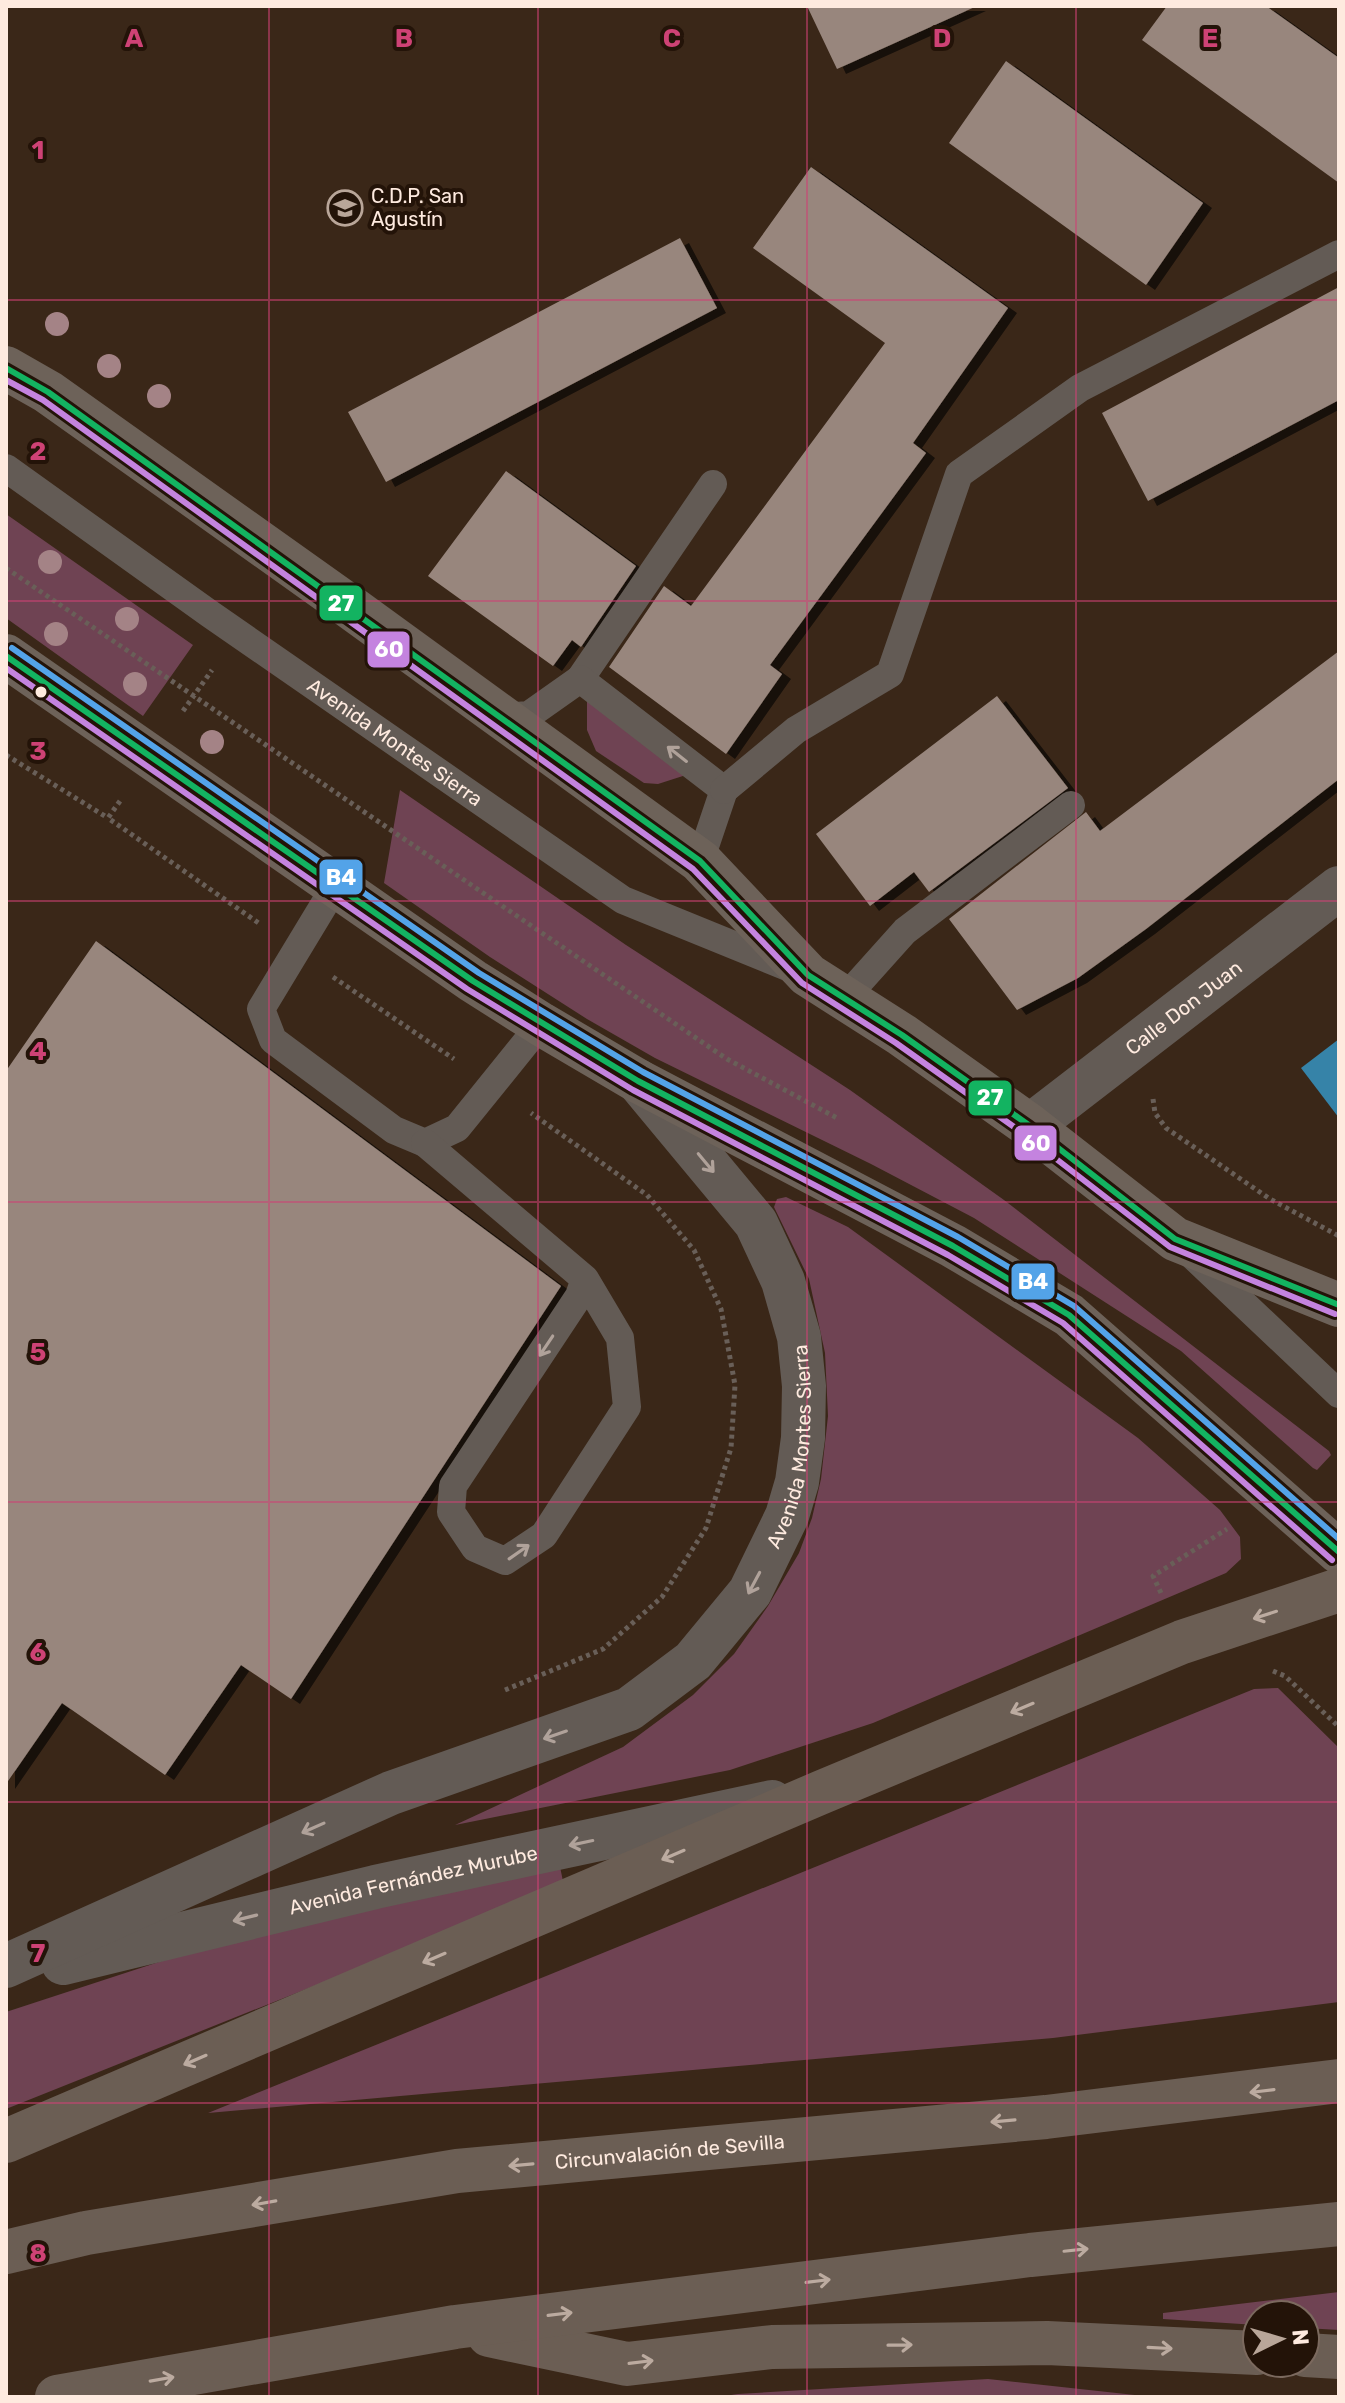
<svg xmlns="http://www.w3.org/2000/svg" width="1345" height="2403" font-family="Rubik,sans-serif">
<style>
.green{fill:#6f4353}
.water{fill:#3683a8}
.building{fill:#98867d;filter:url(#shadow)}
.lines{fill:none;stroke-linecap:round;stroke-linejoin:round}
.path{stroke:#695f58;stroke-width:5;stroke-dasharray:4 4;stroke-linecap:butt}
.service{stroke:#635b55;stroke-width:28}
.minor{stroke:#635b55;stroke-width:44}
.primary{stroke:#6d6259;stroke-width:44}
.motorway{stroke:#6b5e54;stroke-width:44}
.bus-1-casing{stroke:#231308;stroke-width:12}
.bus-2-casing{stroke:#231308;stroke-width:12}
.bus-3-casing{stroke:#231308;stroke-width:12}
.bus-1{stroke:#13b361;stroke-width:6}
.bus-2{stroke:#c483df;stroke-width:6}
.bus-3{stroke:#53a3e8;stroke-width:6}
.tree{fill:#a48386}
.oneway{stroke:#b0a29a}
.oneway2{stroke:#bcaba0}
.grid{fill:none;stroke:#ce4275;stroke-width:2;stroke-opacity:0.55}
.bus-dot{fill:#feeadf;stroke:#231308;stroke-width:3}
.labels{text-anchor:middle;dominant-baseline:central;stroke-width:8;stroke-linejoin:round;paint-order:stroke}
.poi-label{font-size:20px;fill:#feeadf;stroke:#231308;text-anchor:start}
.street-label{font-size:20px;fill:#feeadf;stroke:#231308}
.grid-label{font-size:26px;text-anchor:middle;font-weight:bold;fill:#ce4275;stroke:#231308;stroke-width:8;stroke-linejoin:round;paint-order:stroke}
.line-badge{stroke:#231308;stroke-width:3}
.badge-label{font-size:22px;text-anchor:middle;font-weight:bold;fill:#fff}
</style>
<defs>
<filter id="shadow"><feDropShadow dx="9" dy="5" stdDeviation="0" flood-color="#0009"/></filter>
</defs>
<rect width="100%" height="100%" fill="#3a2718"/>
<!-- green -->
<path class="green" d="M6,514L193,645L143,716L6,618Z
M587,701L686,775L658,784L644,783L596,751L587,730Z
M400,790L626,945L850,1090L1004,1200L1329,1451L1331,1455L1317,1470L1313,1468L1181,1351L974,1218L871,1164L655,1058L587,1019L490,957L384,883Z
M786,1197L848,1227L1138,1438L1220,1510L1240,1537L1241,1559L1226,1573L873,1723L730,1770L455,1825L623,1747L693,1695L734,1654L768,1606L799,1553L812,1518L821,1479L828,1416L825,1353L809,1279L774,1207L777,1199Z
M1278,1688L1339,1748V2002L1053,2038L208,2113L1254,1689Z
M559,1862L564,1886L6,2109V2012L223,1941Z
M1339,2292V2330L1305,2328V2315H1257V2325L1163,2319V2313Z
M988,2379L1153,2397H717L738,2394Z"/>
<!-- water -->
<path class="water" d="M1339,1039V1118L1301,1068Z"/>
<!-- building -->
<path class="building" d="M807,6H977L837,69Z
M1167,6H1266L1339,58V183L1142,40Z
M1006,61L1203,203L1146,285L949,143Z
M811,167L1008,308L913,443L926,453L770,665L782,674L726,754L609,667L664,586L691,606L885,343L753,248Z
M680,238L717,308L386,482L348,412Z
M1339,287V400L1148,501L1102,413Z
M506,471L636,566L581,647L572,640L553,666L428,576Z
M1339,651V779L1146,929L1078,978L1017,1010L949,919L1086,812L1100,831Z
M997,696L1068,788L929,892L914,872L870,906L816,834Z
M96,941L561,1286L291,1699L241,1665L165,1775L62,1703L6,1784V1071Z"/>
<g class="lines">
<!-- path -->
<path class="path" d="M6,568L727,1059L837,1118
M183,711L212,670
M6,755L108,818
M120,801L108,818L260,924
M333,977L454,1059
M1153,1099L1155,1113L1166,1128L1270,1199L1339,1236
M1161,1593L1153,1576L1227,1529
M1273,1671L1285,1676L1339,1727
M505,1690L603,1649L662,1597L706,1528L731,1448L735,1385L721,1309L694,1250L647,1195L531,1113"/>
<!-- service -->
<g class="service">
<path id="s1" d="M6,468L210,614L623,900L795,970"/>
<path d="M580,679L713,484"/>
<path d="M501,717L529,715L580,679L724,790L700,861"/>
<path d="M724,790L796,730L890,674L959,474L1080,388L1339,254"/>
<path d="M336,885L261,1009L273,1040L394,1130L425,1143L457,1128L541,1024"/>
<path d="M844,999L905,931L1071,805"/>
<path d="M425,1143L585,1279L620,1338L627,1407L544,1535L505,1561L475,1548L451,1512L453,1486L579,1296L585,1279"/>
<path d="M1192,1255L1339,1394"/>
</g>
<!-- minor -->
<g class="minor">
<path id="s2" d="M1030,1126L1339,888"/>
<path id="s3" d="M63,1963L375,1887L772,1802"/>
<path id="s4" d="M6,1966L391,1793L629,1709L693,1661L750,1592L787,1516L797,1482L803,1438L804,1386L799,1337L783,1281L756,1223L638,1081"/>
</g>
<!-- primary -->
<path class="primary" d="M6,368L48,392L346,604L700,861L808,975L902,1035L1030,1126L1175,1239L1339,1305
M6,656L473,981L541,1024L638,1081L953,1246L1069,1315L1339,1552"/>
<!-- motorway -->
<g class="motorway">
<path d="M6,2141L822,1792L1182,1642L1339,1590"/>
<path id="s5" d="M6,2252L86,2233L457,2171L1046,2117L1339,2081"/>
<path d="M489,2335L627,2364L772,2347L1047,2343L1257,2353"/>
<path d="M1305,2355L1339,2357"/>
<path d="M57,2397L455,2327L1030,2255L1339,2224"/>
</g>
<defs>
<path id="bus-1" d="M6,368L48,392L700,861L808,975L902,1035L1030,1126L1175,1239L1339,1305
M6,656L473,981L638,1081L953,1246L1069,1315L1339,1552"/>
<path id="bus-2" d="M6,380L43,400L693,869L802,983L896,1043L1024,1134L1170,1247L1335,1314
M6,668L467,989L633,1090L948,1255L1063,1323L1332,1560"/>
<path id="bus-3" d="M12,648L479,973L643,1072L958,1237L1074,1306L1339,1539"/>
</defs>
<!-- bus-1 casing -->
<use href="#bus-1" class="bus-1-casing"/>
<!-- bus-2 casing -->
<use href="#bus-2" class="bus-2-casing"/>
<!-- bus-3 casing -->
<use href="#bus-3" class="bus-3-casing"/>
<!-- bus-1 -->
<use href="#bus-1" class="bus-1"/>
<!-- bus-2 -->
<use href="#bus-2" class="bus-2"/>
<!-- bus-3 -->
<use href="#bus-3" class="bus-3"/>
</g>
<!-- trees -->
<g class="tree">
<circle cx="57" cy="324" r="12"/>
<circle cx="109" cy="366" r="12"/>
<circle cx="159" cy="396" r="12"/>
<circle cx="50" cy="562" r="12"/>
<circle cx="127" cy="619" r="12"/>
<circle cx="56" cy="634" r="12"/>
<circle cx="135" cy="684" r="12"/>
<circle cx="212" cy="742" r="12"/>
</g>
<!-- one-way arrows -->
<defs><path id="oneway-shaft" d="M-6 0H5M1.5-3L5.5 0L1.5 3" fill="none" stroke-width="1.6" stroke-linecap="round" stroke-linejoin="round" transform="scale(2)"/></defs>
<g class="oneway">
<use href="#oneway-shaft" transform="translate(677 754) rotate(-142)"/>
<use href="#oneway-shaft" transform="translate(706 1163) rotate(50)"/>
<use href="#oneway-shaft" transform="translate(546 1346) rotate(124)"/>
<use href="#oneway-shaft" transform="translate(519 1552) rotate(-35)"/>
<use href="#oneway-shaft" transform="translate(754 1583) rotate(118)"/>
<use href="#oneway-shaft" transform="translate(555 1735) rotate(161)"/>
<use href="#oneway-shaft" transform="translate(313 1828) rotate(156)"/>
<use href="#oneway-shaft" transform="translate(581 1843) rotate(168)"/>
<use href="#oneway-shaft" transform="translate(245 1918) rotate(166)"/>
</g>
<g class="oneway2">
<use href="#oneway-shaft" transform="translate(1265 1615) rotate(162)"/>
<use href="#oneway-shaft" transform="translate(1022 1708) rotate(157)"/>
<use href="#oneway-shaft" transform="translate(673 1855) rotate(157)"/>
<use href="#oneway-shaft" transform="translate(434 1958) rotate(157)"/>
<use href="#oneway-shaft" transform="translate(195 2060) rotate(157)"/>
<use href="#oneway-shaft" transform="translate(1262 2091) rotate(173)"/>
<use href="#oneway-shaft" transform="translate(1003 2121) rotate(175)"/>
<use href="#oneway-shaft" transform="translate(521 2165) rotate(175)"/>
<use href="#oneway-shaft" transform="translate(264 2203) rotate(170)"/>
<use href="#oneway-shaft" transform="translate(1076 2250) rotate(-6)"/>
<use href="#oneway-shaft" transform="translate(818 2281) rotate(-7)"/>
<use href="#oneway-shaft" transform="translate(560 2314) rotate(-7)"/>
<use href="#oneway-shaft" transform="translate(900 2345) rotate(-1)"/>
<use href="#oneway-shaft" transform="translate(1160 2348) rotate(3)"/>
<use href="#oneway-shaft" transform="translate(641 2362) rotate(-7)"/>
<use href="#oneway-shaft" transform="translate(162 2379) rotate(-10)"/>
</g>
<!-- grid -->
<path class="grid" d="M269,6V2397M538,6V2397M807,6V2397M1076,6V2397M6,300H1339M6,601H1339M6,901H1339M6,1202H1339M6,1502H1339M6,1802H1339M6,2103H1339"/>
<!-- icons -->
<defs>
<symbol id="school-ring" viewBox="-11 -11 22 22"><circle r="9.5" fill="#231308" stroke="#b9a699" stroke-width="1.5"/><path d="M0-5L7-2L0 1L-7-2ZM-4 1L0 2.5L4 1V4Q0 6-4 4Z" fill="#b9a699"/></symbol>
</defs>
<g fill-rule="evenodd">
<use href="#school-ring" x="325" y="188" width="40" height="40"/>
</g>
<!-- markers -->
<circle class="bus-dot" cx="41" cy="692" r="7"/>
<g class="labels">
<!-- poi labels -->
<g class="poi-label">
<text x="371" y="196">C.D.P. San<tspan x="371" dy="23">Agustín</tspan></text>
</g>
<!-- street labels -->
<g class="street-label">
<text stroke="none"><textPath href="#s1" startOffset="476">Avenida Montes Sierra</textPath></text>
<text stroke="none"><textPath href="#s2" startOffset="194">Calle Don Juan</textPath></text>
<text stroke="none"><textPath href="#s4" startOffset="998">Avenida Montes Sierra</textPath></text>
<text stroke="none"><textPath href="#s3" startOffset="360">Avenida Fernández Murube</textPath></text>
<text stroke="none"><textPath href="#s5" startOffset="672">Circunvalación de Sevilla</textPath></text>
</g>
</g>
<g class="grid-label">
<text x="134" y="47">A</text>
<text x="404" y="47">B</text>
<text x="672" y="47">C</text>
<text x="942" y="47">D</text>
<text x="1210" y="47">E</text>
<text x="38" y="159">1</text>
<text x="38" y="460">2</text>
<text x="38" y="760">3</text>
<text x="38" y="1060">4</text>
<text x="38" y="1361">5</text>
<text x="38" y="1661">6</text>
<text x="38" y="1962">7</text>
<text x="38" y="2262">8</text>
</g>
<g class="line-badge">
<rect x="318" y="584" width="46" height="38" rx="8" fill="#13b361"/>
<rect x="366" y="630" width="45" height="39" rx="8" fill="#c483df"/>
<rect x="318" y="858" width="46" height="38" rx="8" fill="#53a3e8"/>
<rect x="967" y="1079" width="46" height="38" rx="8" fill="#13b361"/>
<rect x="1013" y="1124" width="45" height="38" rx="8" fill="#c483df"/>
<rect x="1010" y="1262" width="46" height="39" rx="8" fill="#53a3e8"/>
</g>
<g class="badge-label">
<text x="341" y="611">27</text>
<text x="389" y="657">60</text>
<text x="341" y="885">B4</text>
<text x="990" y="1105">27</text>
<text x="1036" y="1151">60</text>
<text x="1033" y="1289">B4</text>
</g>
<!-- border -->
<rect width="1345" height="2403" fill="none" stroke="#feeadf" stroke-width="16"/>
<!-- north arrow -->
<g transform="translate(1281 2339) rotate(85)"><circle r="38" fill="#231308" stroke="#7b695e" stroke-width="2"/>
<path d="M0-6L14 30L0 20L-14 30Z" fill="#b9a699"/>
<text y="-12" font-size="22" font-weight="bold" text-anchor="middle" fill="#feeadf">N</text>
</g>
</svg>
